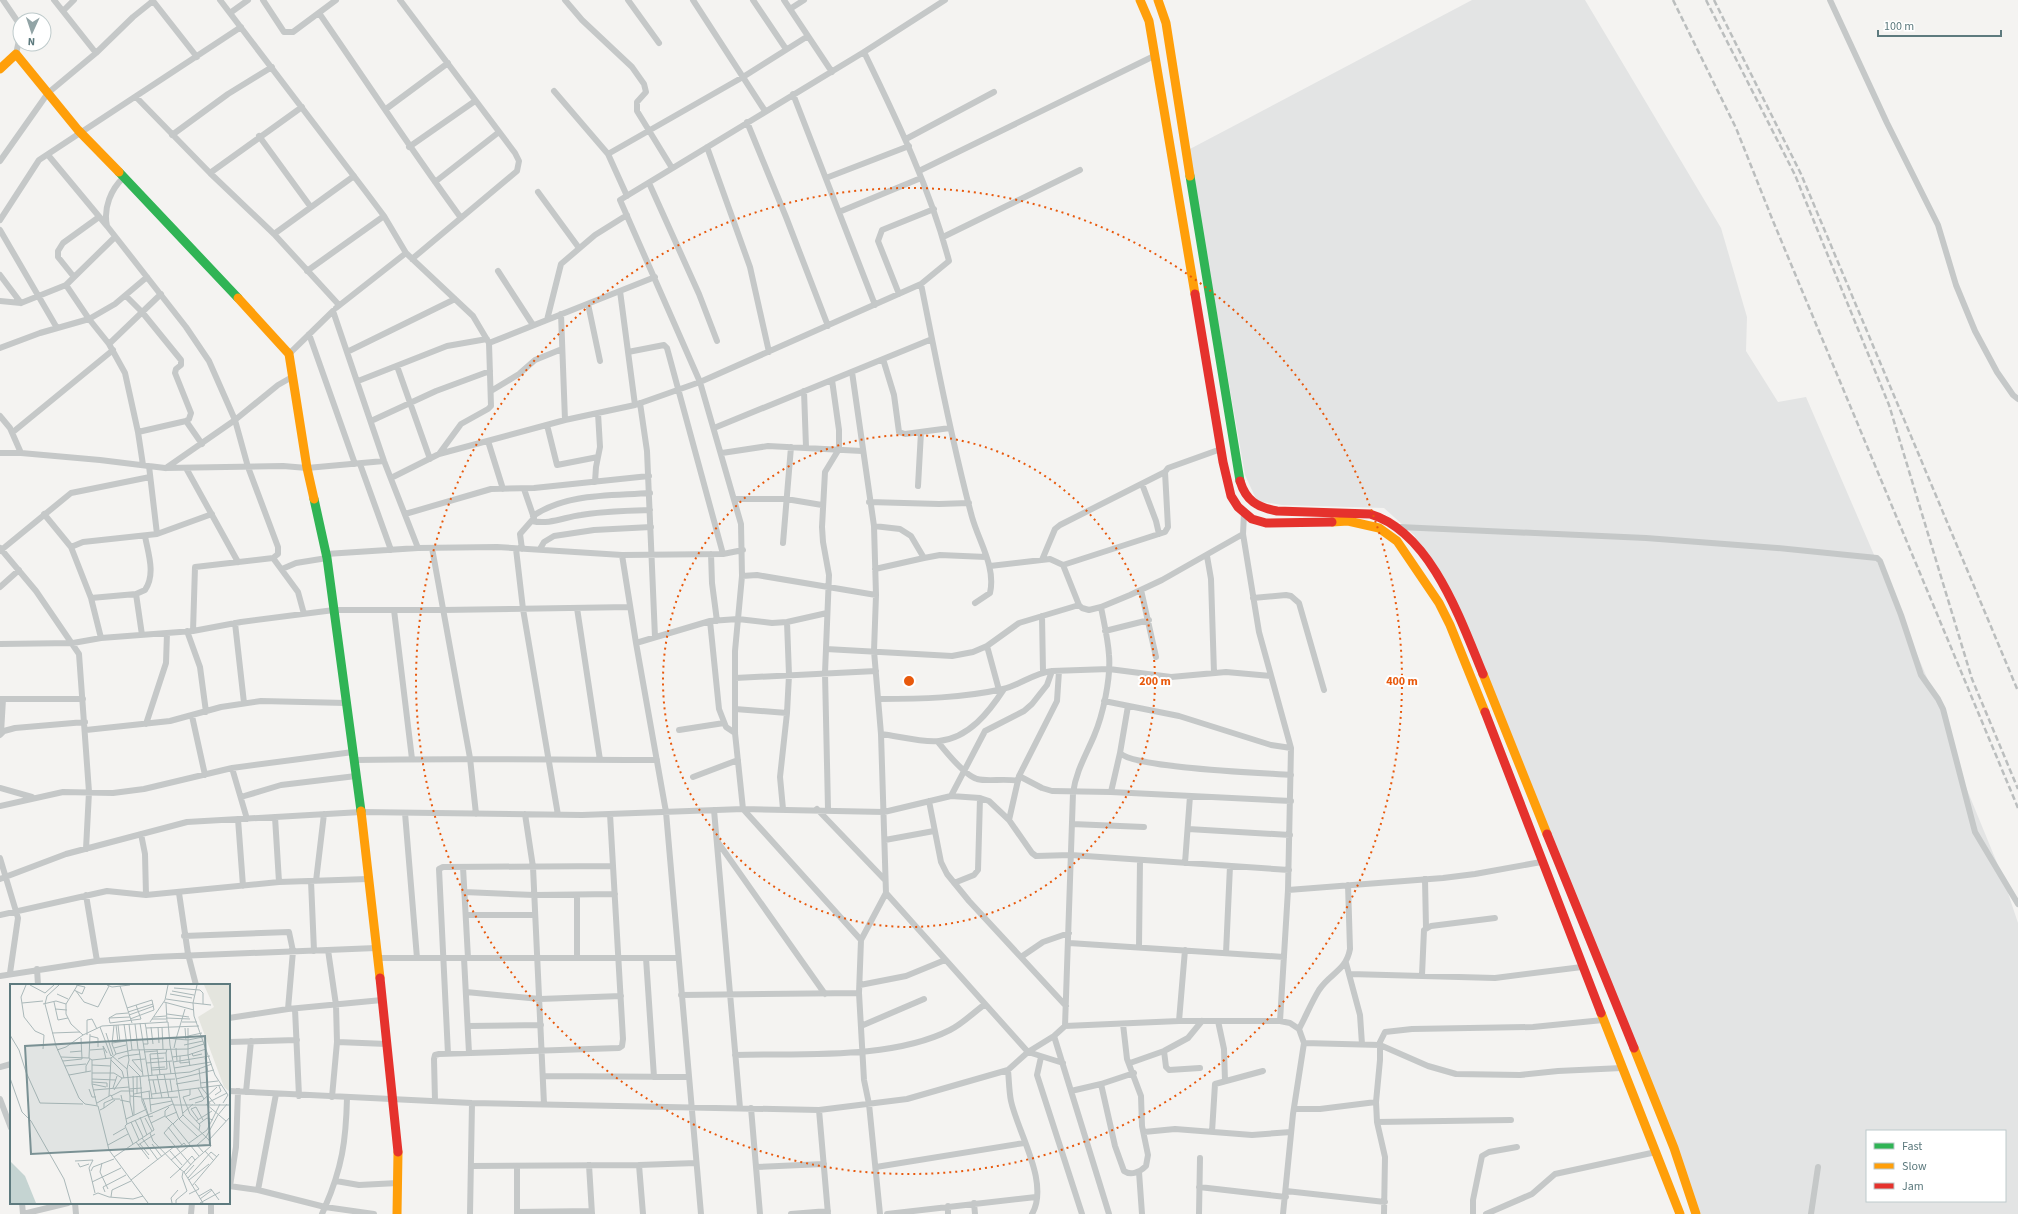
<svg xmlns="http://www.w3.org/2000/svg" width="2018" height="1214" font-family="'Source Sans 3',sans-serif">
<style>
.built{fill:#e3e4e4;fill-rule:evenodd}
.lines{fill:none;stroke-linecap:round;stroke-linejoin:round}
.street{stroke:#c5c8c8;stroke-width:6}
.fast{stroke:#30b455;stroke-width:9}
.slow{stroke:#ff9f0a;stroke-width:9}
.jam{stroke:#e5322d;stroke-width:9}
.rail{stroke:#bbbebe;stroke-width:2.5;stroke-dasharray:6 3;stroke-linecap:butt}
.ring{fill:none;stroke:#e8590c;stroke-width:2;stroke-dasharray:2 4}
.inset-road{fill:none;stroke:#aab8b9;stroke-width:1}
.view{fill:#7a9194;fill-opacity:0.15;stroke:#7a9194;stroke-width:2}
.inset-edge{fill:none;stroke:#5d7a7e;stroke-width:2}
.centre{fill:#e8590c;stroke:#fff;stroke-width:2}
.ring-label{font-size:12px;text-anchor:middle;font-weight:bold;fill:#e8590c;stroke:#fff;stroke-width:4;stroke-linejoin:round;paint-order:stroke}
</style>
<rect width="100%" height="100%" fill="#f4f3f1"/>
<!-- built -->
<path class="built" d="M1472,0H1585L1721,228L1747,317L1746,351L1778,402L1806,397L1950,731L1961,775L2002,875L2018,923V1214H1699L1464,621L1414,535L1384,508L1282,505L1257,501L1245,475L1188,150ZM1867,1131H2005V1201H1867Z"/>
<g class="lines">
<!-- street -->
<path class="street" d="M3,0L20,25
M54,0L96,53
M220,0L366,192L384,216L406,253
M263,0L284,32H293L336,0
M400,0L515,153L519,161L517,171L412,259
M565,0L582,20L632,67L644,84L646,92L637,102V111L672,168
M628,0L659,43
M693,0L765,111
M753,0L786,49
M784,0L832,72
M1830,0L1887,123L1938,225L1956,285L1975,331L1997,372L2013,395L2018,399
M153,1L197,57
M790,9L804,0
M63,11L74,0
M230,13L248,0
M319,13C366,81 412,151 461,218
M864,52C897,120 930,188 949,261L921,284
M16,54L20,36
M554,91L608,154L627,196
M793,94L875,305
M136,97L210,173L274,234L339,305
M386,109L448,63
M747,122L786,217L828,326
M172,135L228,94L272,67
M259,136L310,206
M906,139L994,92
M409,147L475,101
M707,147L750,267L769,352
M608,154L743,77L808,36
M48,155L107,226
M0,161L48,93L96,53L133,17L153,1L152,0
M919,171L1154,56
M210,173L302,107
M124,177C111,189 103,208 107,226L186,327L209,361L235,420L248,467L278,547V554L273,558L195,567L193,631
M826,178L909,146
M435,182L499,132
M649,183L699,294L717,341
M538,192L579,248
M839,212L921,178
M0,220L39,160L241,27
M0,230L57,328
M274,234L354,176
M943,237L1080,170
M307,271L384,216
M498,271L533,325
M0,275L21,303
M74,277L58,257V251L63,243L99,217
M66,285L89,319L109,344L125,373L138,432L143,465
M620,291L635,405
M899,294L878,241L882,230L934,209
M126,296L142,312L181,360V365L176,369L175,373L191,413L189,419L186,421L138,432
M0,301L21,303L66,285L115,237
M588,304L600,361
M336,308L406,253L473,316L489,343
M561,314L565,420
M547,320L561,264L595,235L627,215
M309,334L355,464
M109,344L161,294
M0,348L40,333L89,319L115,304L147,277
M347,352L455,299
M628,352L664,345L667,348L723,554
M289,354L333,311L384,461L418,548
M883,359L894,395L899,432L905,434L950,428
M397,366L430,459
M852,372L874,526
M358,381L447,346L487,339
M491,391L519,374L535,360L562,349
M804,391L806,447
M640,403L647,451L655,637
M0,416L10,428L21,453
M186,421L202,444
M371,421L436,391L490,371
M547,425L557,465L598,457
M714,428L932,339C944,399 956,458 972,517C979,542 996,567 990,593L975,603
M13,432L113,350
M488,441L503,489
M0,453H21L100,460L165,468L283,466L307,468L384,461
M722,453L768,446L862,451
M439,454L461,424L488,409L491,406L489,343L655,277
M360,464L391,550
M149,466L157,534
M166,468L235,420L278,385L292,377
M186,468L238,562
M391,478L439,454L565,420L635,405L700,382L921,284L932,339
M595,482L596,467L600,447L598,413
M1142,484L1156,521L1159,534
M918,486L921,432
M734,499H786L822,505
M869,502L939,504L969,503
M1244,513L1243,534L1259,632L1291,748L1288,890L1280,1021
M44,514L71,547L91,598L101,638
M405,514L491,489L534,488L649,476
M533,516C566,493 612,496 650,493
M532,521C549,525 565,517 581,515C604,511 627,511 650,510
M1399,527L1646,538L1777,548L1877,558L1880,561L1901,615L1921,675L1938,699L1943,709L1975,832L2018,904
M783,543L791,447
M71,547L83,542L157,534L212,514
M0,548L36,591L79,654L89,792L86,849
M432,548L470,758L476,814
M516,549L523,609L558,815
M522,549L520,534L534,518L524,489
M540,549L544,542L554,536L594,530L651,527
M0,551L71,493L150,477
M326,554L418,548L497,547L622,555L723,554L743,550
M711,554L712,583L717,621
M622,555L636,643L666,812L701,1214
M1207,556L1211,579L1214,673
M273,558L298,592L304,614
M1042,560L1055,529L1060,525L1165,472
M1063,565L1165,532L1168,527L1165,472L1168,468L1221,449
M990,566L1050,559L1063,565L1079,605L1082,608L1089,610L1101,607L1130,595L1162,580L1243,534
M282,569L296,563L327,558
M875,569L924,558
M742,576L757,575L876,595L874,526L900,529L911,536L924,558L940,555L986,557
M0,587L19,570
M1141,590L1156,657
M136,594L142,635
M876,595L874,651L881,734L886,893L1028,1052L1063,1063
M91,598L136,594L145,590C156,574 148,553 145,536
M1253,598L1286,595L1291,596L1299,603L1324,690
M577,608L600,760
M394,610L412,759
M1042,616L1043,672
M710,621L719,709L726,727L735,733
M235,623L244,703
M187,631L200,667L206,712
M1105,631L1149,620
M636,643L710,621L738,619L772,623L787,622L827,613
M0,644L73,643L101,638L193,631L241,622L334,610H443L630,607
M987,646L999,690
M826,649L952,656L973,652L987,646L1019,623L1079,605
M735,678L876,671
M0,699H83
M879,699C921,699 962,698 1003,689C1020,685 1034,673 1052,671L1109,669L1171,677L1226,672L1271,676
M1104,701L1179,716L1271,745L1291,748
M1128,706L1120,753C1133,768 1264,773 1291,775
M735,709L787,713
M192,716L205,775
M146,724L166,663L167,633
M86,730L170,721L221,707L261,701L346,703
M679,730L724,723
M1,733L3,699
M881,734C898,736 923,743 939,741C969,738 989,712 1004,689
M0,735L4,731L15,728L85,722
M938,742C946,752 964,775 977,779C989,782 1004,778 1018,781
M354,760C455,758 555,760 657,760
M232,768L247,819
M1019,776L1042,788L1052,791L1111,792L1291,801
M693,777L738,760
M0,788L32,797
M1111,792L1120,753
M951,796L985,731L1024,711L1032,704L1047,685L1052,671
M241,797L281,785L356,776
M929,801L941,862L947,874L969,901L1066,1006
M0,806L63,792L113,793L144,789L232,768L353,752
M783,809L780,777L787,713L789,675L787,622
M817,809L885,880
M828,809L825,673L829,575L823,542L822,527L825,472L839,449V430L832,380
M714,810L740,1108
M405,813L417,958
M525,814L533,867L544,1104
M275,817L279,882
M238,819L243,886
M1009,820L1019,776L1057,701L1059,671
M1072,824L1144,827
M1188,829L1290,835
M141,834L145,854L146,895
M885,840L934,831
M717,841L825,994
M0,858L18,918L10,973
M1185,863L1190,796
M463,867L468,958
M0,879L66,854L187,822L361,812L582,815L743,809L884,812L951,796L980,798L989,801L1009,820L1032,853L1036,856L1071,855L1289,870
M1425,879L1426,928
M311,881L314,951
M316,881L324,814
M954,883L974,875L978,870L980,798
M1288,890L1443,878L1475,874L1541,862
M464,892L534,895L615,894
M179,893L188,954L196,985
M86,895L97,961
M577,895V958
M0,915L107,891L146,895L279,882L368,879
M466,915H535
M184,936L289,932L293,951L288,1009
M861,940L743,809L735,733V651L742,576L741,524L700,382L620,200L864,52L945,0
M1069,943L1284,957
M1139,947L1140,860
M328,950L336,1005L337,1042L332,1097
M1226,953L1230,866
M1021,957L1043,942L1069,933
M377,958H678
M464,958L469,1053
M646,958L654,1077
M1346,963L1360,1015L1362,1044
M37,969L38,985
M1350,974L1495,978L1582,967
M1422,975L1424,930L1431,926L1495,918
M0,976L97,961L153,957L376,948
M860,985L906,976L945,960
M466,992L540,999L621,996
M681,995L859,993
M295,1009L299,1096
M229,1018L288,1009L382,1000
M1179,1021L1185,950
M1218,1021L1224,1049L1225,1081
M468,1026L541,1025
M861,1026L924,999
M1065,1026L1073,793C1076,771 1086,755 1094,736C1103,715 1111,678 1109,655C1108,639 1104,623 1101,607
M1299,1029C1306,1016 1311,1003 1319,990C1330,973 1346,971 1350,949L1348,885
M1054,1036L1109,1214
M229,1042L297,1040
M337,1042L387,1044
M1304,1043L1380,1045L1428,1066L1456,1074L1520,1075L1558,1071L1622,1068
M1164,1051L1166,1067L1169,1070L1200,1068
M448,1054L439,869L443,867H447L613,866
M735,1055C801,1053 891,1060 950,1030C962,1024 973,1013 984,1005
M1041,1057L1037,1075L1082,1214
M1130,1063L1164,1051L1188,1038L1202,1021
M0,1067L11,1064
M1008,1070C1009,1080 1009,1091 1011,1101C1018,1133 1050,1183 1032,1214
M543,1076L689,1077
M1101,1084L1115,1146L1124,1171C1131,1176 1140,1172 1146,1166L1148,1155L1142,1126L1141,1096L1127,1059L1123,1024
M229,1091L472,1103L819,1110L907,1099L1008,1070L1028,1052L1054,1036L1065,1026L1179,1021H1280L1290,1023L1299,1029L1304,1043L1293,1114L1283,1214
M1071,1091L1101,1084L1134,1073
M246,1092L251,1041
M0,1099L11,1128
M435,1101L434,1059L435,1055L439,1054L619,1048L622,1046L623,1039L610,814
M751,1108L760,1214
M1294,1109H1320L1376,1102
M819,1110L828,1214
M1377,1122L1511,1120
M1144,1132L1175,1129L1252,1135L1291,1132
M1212,1132L1215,1084L1263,1071
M589,1165L592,1214
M471,1166L639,1165
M517,1166V1214
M756,1167L824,1164
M876,1167L1024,1143
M1139,1172L1142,1214
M336,1181L359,1185L398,1183
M229,1186L258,1190L325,1207C342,1168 346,1141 347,1098
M230,1186L236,1147L238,1091
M1199,1187L1286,1197
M258,1190L276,1094
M1286,1191L1385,1202
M22,1203L23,1214
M75,1203L76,1214
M974,1203L975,1214
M948,1206V1214
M517,1212L591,1211
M23,1214L68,1203
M191,1214L192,1203
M211,1214V1203
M322,1214L325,1207L374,1214
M470,1214L472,1103
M643,1214L639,1165L696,1163
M791,1214L828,1211
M880,1214L869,1104L864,1080L859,993L861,940L886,893
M887,1214L1036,1197
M1199,1214L1200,1158
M1384,1214L1385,1157L1377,1122L1376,1102L1380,1060V1042L1385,1032L1412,1029L1533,1027L1603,1020
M1473,1214V1200L1482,1156L1489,1152L1517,1147
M1486,1214L1532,1194L1555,1174L1656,1152
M1811,1214L1818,1167"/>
<!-- fast -->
<path class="fast" d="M119,172L238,298
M1190,176L1240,481
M314,499L327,558L361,811"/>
<!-- slow -->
<path class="slow" d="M1140,0L1149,21L1195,294
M1158,0L1166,23L1190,176
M0,69L16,54L78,130L119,172
M238,298L289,354L307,468L314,499
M1332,522L1348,521L1379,528L1397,541L1439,603L1450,625L1485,712
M1483,674L1547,834
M361,811L380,978
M1601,1013L1680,1214
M1634,1048L1674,1148L1696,1214
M397,1214L398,1152"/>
<!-- jam -->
<path class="jam" d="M1195,294L1223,462L1231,496L1238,507L1252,519L1266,523L1332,522
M1240,481C1246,501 1257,507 1277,511L1370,514C1431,532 1461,621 1483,674
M1485,712L1601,1013
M1547,834L1634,1048
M380,978L398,1152"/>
<!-- rail -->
<path class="rail" d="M1673,0L1736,128L1773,221L2018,808
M1706,0L1795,175L1889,405L1972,679L2018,789
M1714,0L1801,174L2018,691"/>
</g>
<!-- distance rings -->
<g class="ring">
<circle cx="909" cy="681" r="246"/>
<circle cx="909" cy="681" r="493"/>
</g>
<!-- overview -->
<g transform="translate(10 984)">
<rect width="220" height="220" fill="#f4f3f1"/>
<path d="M194,1H220V108L214,103L188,33L204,23Z" fill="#e4e5de"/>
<path d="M0,177L15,192L26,219H0Z" fill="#c5d4d2"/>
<path class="inset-road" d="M16,1L11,13L14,33L25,47L34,51L33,65M20,1L35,9L44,1M49,1L37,12L35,20L46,62L69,114L75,120L88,122L99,166L138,219M97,1L102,3L120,1M187,1L183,19L201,21M110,2L122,39M164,4L190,6L193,9V20M64,6L72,10L75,3L66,1M66,7L74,18L88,23L99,2M162,7L184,11M47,10L58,15M160,10L182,14M156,15L183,19L184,32L205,91L218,111L213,119M44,18L48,36L58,34M154,18L184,26M12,19L33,17M156,19L157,38M33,20L46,17L56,20V30L61,40L73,51L92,42L158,38L160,61L173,131L199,156L220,133M56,20L67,2M117,24L142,16L144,26L120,35M45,25L57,26M118,28L143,20M118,29L106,30L99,34L120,33M157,30L179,33M119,31L144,22M144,33L156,32M99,34L100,39L131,35L126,21M156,34L180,35M142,35H156M140,38L155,16L158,1M172,38H187M130,39L142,114M135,39L136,44L189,42M114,40L119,76L117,85M119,40L122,66M125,40L128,65M104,41L102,60L106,70M106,41L108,58M108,41L110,58M90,43L101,72M141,43L143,60M148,43L149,59M152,43L153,65M175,44L176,56M42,49L70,48M96,49L103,71M80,50L79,74L82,76L101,74L106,70L122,66L178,65L194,60M0,51L9,66L16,88L30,119L73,120M77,51V36L82,35L87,45M80,52L88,54V63M178,52L192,49M159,54L166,55L175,25M102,59L116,57M133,60H138L136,44M174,61L193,57M104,64L116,61M164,64L166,55L178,56L193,53M166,64L167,77M129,65L133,92M147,65L150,91M47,66L56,63L73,51M80,66L93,65M60,68L72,67M134,68L147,67M182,69L183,72L192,70M101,71L117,85L120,112M170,72V79L180,78M51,73L79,74M162,73L178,71V44M195,74L198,88M96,75L93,62L97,69M108,75L115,72L130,70M140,75L154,74M82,76V100L87,121M101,76L112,87L114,94M122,76L132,88M122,76L135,75M53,77L72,75L71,54M159,77L161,90M163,78L200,72M136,79L162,77M82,81L100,82M55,82L76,80M180,82L178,71L196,65M141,84L155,83M164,84L201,78M189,85L191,103L205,120M142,86L157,85L156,69M76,88V82L80,75M82,89H104L112,94L180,88L202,80M154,90L159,114M59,91L81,87M142,91L140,70L156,69L157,65M147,91L152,114M123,92L124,131M127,92V109M0,94L12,128L21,137L54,195L61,219M82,95L106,96M160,95L162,108M166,95L204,86M138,96L165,95M143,96L146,109M82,98L97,99V103M190,99L208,97M82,100L96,103M166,100L189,96M103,104L107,92M188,104L194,115M79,105L82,113H86M119,105L132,104M180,105V111L173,113L180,130L190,141L189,146M84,106L119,103M104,106L112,94M139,107L141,128M124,110L140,107M142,110L212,101M111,111L116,135L135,126M205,111L211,107L209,102M99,112L101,74M101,112L111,107H124M161,114L169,135L173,131M132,115L168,113M133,115L139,133L143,132M110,116L120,118V112L132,113M179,116L192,112M120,118L123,132M87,119L101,111L103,115H110M185,119L192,117L207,103M196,120L216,137M200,120L199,118L217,109M140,121L162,117M164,121H220M186,123L181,125L188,135M186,123L193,136M94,124L105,116M90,126L94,124V119L103,115M173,129L183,120M208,131L217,120M130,133L137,151M155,133L167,128M156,133L163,140L168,135M135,134L142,147M116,135L117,140L163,120M169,135L188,153M125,136L133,153M186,137L202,127M121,138L129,156M141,139L155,132V127L159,123M117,140L115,142L123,160M162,140L154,149L181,181M163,140L189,172M189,140L197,134L203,136M158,143L172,161M140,149L143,157L170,185L182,172L185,176L201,162L199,156M103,151L115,144M132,154L148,176M126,158L139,175M179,159L197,146L210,120M130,160L139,171M142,160L152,173M98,161L118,150M128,161L145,150M167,165L174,159L177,163M160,167L172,181M195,167L204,177M193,168L187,161L196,153L208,131M104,173L144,146L132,117L130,92L119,81M161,176L180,161M65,177L83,176L79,184L85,209M68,179L70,183L79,180M92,179L90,188L98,205M81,187L83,183L104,175M174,188L193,219M176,190L184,181M160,194L170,185L174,188L186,175M178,194L201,168L207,173M121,196L165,162M179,196L199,180M82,198L111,184M182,202L209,170M95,208L93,203L116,191M179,210L189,205L185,200M83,211L88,209L99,213L123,215L133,212M189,212L201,205L209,216M101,213L102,206L121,197M190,215L202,206M162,219L161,214L168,206M166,219V216L177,207L172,193L173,188M190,219L210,208"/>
<path class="view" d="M195,52L200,161L21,170L15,62Z"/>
<rect width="220" height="220" class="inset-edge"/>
</g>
<circle cx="909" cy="681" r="6" class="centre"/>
<g class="ring-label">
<text x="1155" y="685">200 m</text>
<text x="1402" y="685">400 m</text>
</g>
<!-- legend -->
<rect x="1866" y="1130" width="140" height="72" fill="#ffffff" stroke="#becacb"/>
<rect x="1874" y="1143" width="20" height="6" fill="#30b455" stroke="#becacb"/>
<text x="1902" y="1150" font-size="12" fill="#5d7a7e">Fast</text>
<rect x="1874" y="1163" width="20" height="6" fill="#ff9f0a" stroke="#becacb"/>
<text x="1902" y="1170" font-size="12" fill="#5d7a7e">Slow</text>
<rect x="1874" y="1183" width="20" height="6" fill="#e5322d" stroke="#becacb"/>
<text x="1902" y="1190" font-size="12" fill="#5d7a7e">Jam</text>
<!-- north arrow -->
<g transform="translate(32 32) rotate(183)"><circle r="19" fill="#ffffff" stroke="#becacb"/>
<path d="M0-3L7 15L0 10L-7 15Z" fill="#92a4a6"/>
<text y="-6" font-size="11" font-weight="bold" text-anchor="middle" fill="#5d7a7e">N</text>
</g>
<!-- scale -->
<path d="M1878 30v6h123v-6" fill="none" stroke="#5d7a7e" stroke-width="2"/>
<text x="1884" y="30" font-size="12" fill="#5d7a7e" stroke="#ffffff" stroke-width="3" paint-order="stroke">100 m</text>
</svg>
